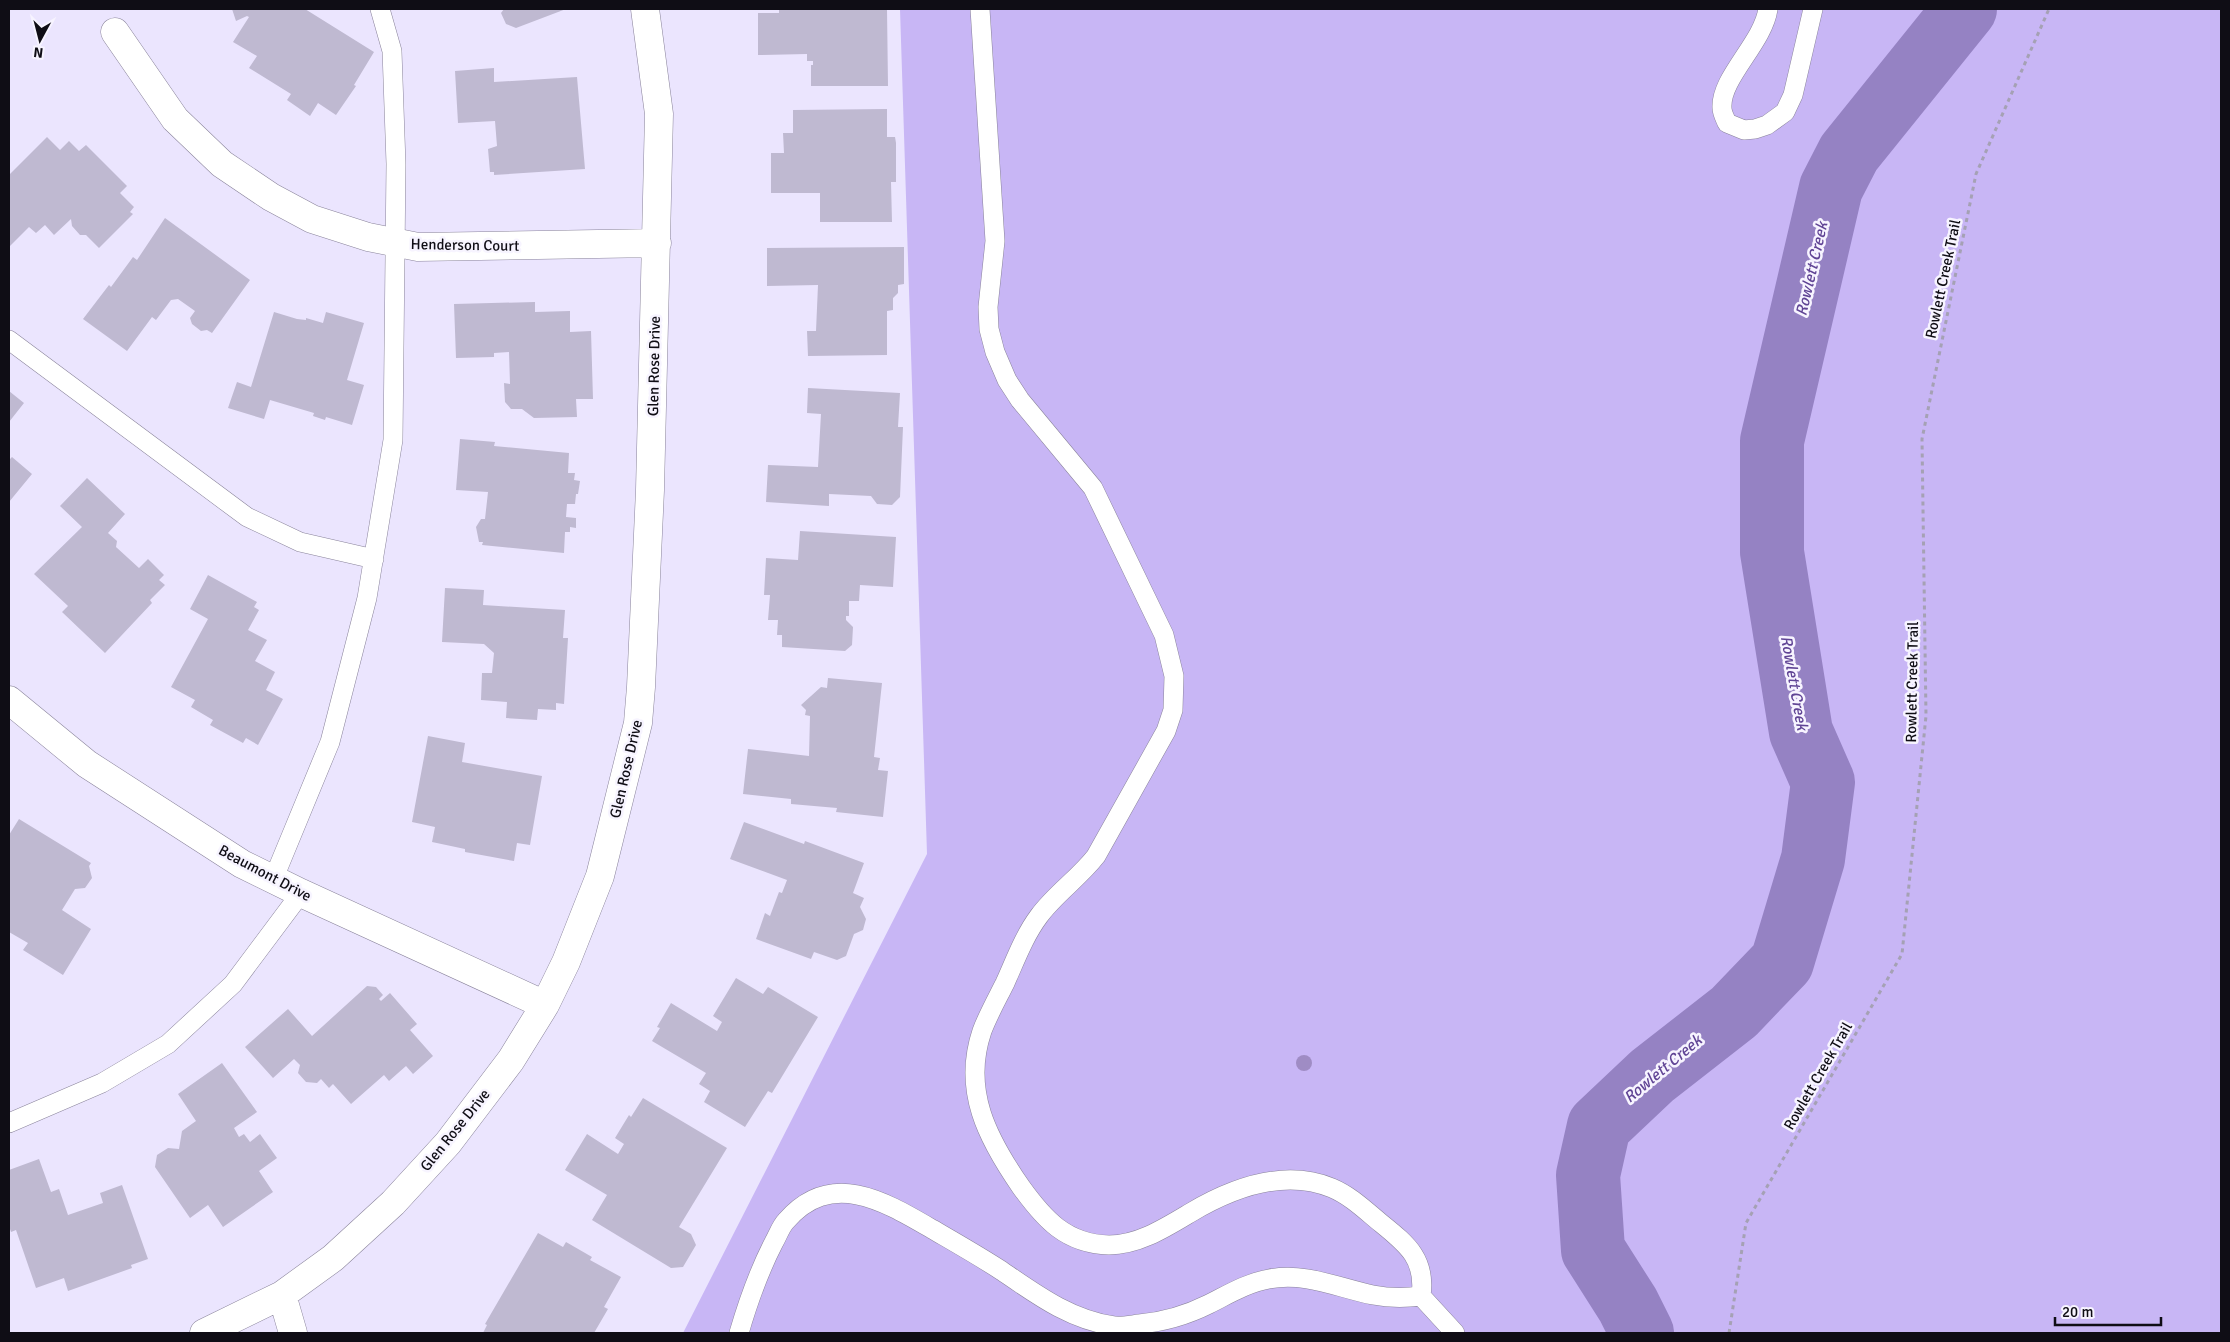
<svg xmlns="http://www.w3.org/2000/svg" width="2230" height="1342" font-family="Signika,sans-serif">
<style>
.green{fill:#c8b6f5}
.lines{fill:none;stroke-linecap:round;stroke-linejoin:round}
.river{stroke:#9582c3;stroke-width:64}
.building{fill:#bfb9d1}
.lane-casing{stroke:#8a849b;stroke-width:20}
.street-casing{stroke:#8a849b;stroke-width:29}
.path{stroke:#a5a1b4;stroke-width:3;stroke-dasharray:4 4;stroke-linecap:butt}
.lane{stroke:#fff;stroke-width:19}
.street{stroke:#fff;stroke-width:28}
.tree{fill:#9f8cc4}
.labels{text-anchor:middle;dominant-baseline:central;stroke-width:5;stroke-linejoin:round;paint-order:stroke}
.street-label{font-size:15px;fill:#0f0d15;stroke:#f7f4ff}
.water-label{font-size:16px;font-style:italic;fill:#604495;stroke:#f7f4ff}
</style>
<rect width="100%" height="100%" fill="#ebe5fe"/>
<!-- green -->
<path class="green" d="M900,9H2221V1333H683L927,854Z"/>
<g class="lines">
<!-- river -->
<path class="river" d="M1642,1333L1628,1305L1593,1250L1588,1175L1599,1126L1652,1076L1734,1012L1782,962L1813,859L1823,782L1801,732L1772,552V441L1831,188L1849,153L1965,9"/>
</g>
<!-- building -->
<path class="building" d="M232,9H305L374,52L354,85L356,86L336,115L318,103L310,116L287,100L291,94L249,68L257,56L233,42L249,17L247,16L236,21Z
M504,9H566L516,28L506,24L501,13Z
M779,9H887L888,86H811V65H813V61H807V54L758,55V13H779Z
M494,68V82L577,77L585,169L494,175V172H490L488,149L497,146L495,121L458,123L455,71Z
M887,109V137H895L896,143V182H891L892,222H820V193H771V153H784L783,133H793V110Z
M47,137L60,150L69,141L79,151L86,145L127,186L120,193L134,207L130,212L133,214L99,248L86,235H80L72,226L71,219L54,235L45,225L36,233L29,227L9,247V175Z
M165,218L250,280L212,333L207,330L201,331L192,324L190,318L195,311L178,299L171,300L156,320L152,317L127,351L83,319L109,285L111,287L133,257L137,260Z
M904,247V284L898,285V293L893,298V310L887,311V355L808,356L807,331H816L818,285L767,286V248Z
M535,302V312L570,311V332L591,331L593,399H576L577,417L534,418L522,409H511L505,402L504,383L510,384L509,352L494,353V357L456,358L454,304Z
M274,312L297,319L306,320V318L323,323L326,312L364,323L347,380L364,385L352,425L326,417L325,420L313,416L314,413L270,400L264,419L228,408L237,382L251,387Z
M808,388L900,393L898,427H903L900,497L892,505L877,504L871,496L829,494V506L766,502L768,465L818,467L821,414L807,413Z
M9,391L24,403L9,422Z
M460,439L495,442L494,446L569,453L568,473H575L574,480L580,481L578,494H576L575,504H567L566,517L576,518V528L570,527V532H565L564,553L482,545L483,542H479L476,527L481,519H485L488,492L456,490Z
M12,457L32,474L9,502V460Z
M87,478L125,514L108,533L117,541L116,547L139,568L148,559L164,575L159,580L165,585L150,600L152,603L105,653L62,612L68,606L34,574L82,527L60,506Z
M800,531L896,537L893,587L860,585L859,601H849V616H846V620L853,627L852,645L845,651L782,647V635H777L778,620H768L770,595H764L766,558L798,560Z
M208,575L257,602L254,607L259,610L248,630L267,640L255,661L275,672L266,690L283,699L258,745L246,738L243,743L210,725L213,720L191,707L195,700L171,687L208,619L190,609Z
M445,588L484,590L483,605L565,610L563,638H568L564,704L556,703V710L538,709L537,720L506,718L507,702L481,700L482,673H492L494,653L484,644L442,642Z
M828,678L882,683L874,757L880,758L878,770L888,771L883,817L836,812L837,808L791,804V799L743,794L748,749L809,756L810,716L805,715L806,710L801,705L821,687L827,688Z
M428,736L465,743L462,762L542,776L530,845L517,843L514,861L465,852V849L432,842L435,827L412,822Z
M19,819L91,863L89,866L92,878L85,888L75,889L62,910L91,929L63,975L23,950L28,943L9,932V835Z
M744,822L804,844L805,841L864,863L853,893L864,898L860,907L866,919L863,930L854,934L846,956L837,960L814,952L811,959L756,939L765,913L770,916L779,892L782,893L787,880L730,859Z
M736,978L763,994L768,987L818,1017L772,1093L768,1091L745,1127L704,1102L710,1091L699,1084L706,1073L652,1041L660,1028L657,1027L671,1003L717,1031L722,1022L713,1016Z
M367,986L376,987L383,995L379,999L381,1001L390,993L417,1024L410,1030L433,1056L413,1074L406,1066L389,1081L384,1075L351,1104L333,1084L329,1088L321,1079L317,1083L306,1082L298,1073L300,1065L294,1059L273,1078L245,1047L288,1009L312,1036Z
M222,1063L257,1112L234,1128L239,1137L244,1134L250,1142L260,1134L277,1158L259,1171L273,1192L223,1227L208,1205L190,1218L155,1167L157,1155L168,1148L179,1149L182,1131L196,1121L178,1094Z
M643,1098L727,1148L679,1227L691,1234L696,1245L683,1267L671,1268L592,1220L607,1195L565,1170L587,1134L618,1154L624,1144L615,1138L629,1115L631,1117Z
M39,1159L51,1192L59,1189L68,1215L103,1203L100,1193L122,1185L148,1259L131,1265L132,1268L68,1291L64,1278L36,1288L16,1230L11,1232L9,1226V1170Z
M538,1233L563,1247L566,1242L592,1257L590,1260L621,1277L604,1307L608,1309L594,1333H483L487,1325L485,1324Z"/>
<g class="lines">
<defs>
<path id="lane" d="M980,9L995,241L988,307L989,329L995,352L1007,380L1020,400L1093,488L1164,635L1174,676L1173,710L1166,731L1096,856C1079,878 1055,894 1039,916C1024,936 1015,961 1005,983C997,999 988,1015 982,1031C962,1090 987,1138 1021,1187C1044,1219 1066,1244 1109,1245C1138,1245 1165,1228 1190,1213C1232,1188 1284,1168 1332,1188C1351,1196 1366,1211 1382,1224C1408,1245 1426,1260 1421,1296
M1768,9C1763,43 1720,78 1722,108C1722,113 1725,118 1727,123L1744,130L1755,129L1767,125L1785,112L1793,95L1813,9
M9,340L247,517L300,542L374,559
M273,880L330,742L367,598L393,440L396,164L392,51L380,9
M9,1123L102,1083L168,1044L233,984L301,893
M739,1333C748,1302 759,1271 774,1242C778,1235 781,1226 786,1221C831,1169 884,1201 932,1229C956,1243 979,1256 1002,1271C1037,1295 1071,1320 1114,1326C1122,1327 1131,1325 1139,1324C1163,1322 1187,1315 1209,1304C1229,1294 1247,1283 1269,1279C1306,1272 1338,1288 1373,1295C1389,1298 1405,1298 1421,1296L1455,1333"/>
<path id="street" d="M115,32L175,119L222,164L271,197L312,219L368,237L418,247L657,243
M9,700L87,764L242,864L301,893L545,1005
M282,1295L293,1333
M204,1333L282,1295L333,1258L393,1203L448,1143L511,1060L545,1005L566,962L600,876L638,723L641,687L650,490L659,114L645,9"/>
</defs>
<!-- lane casing -->
<use href="#lane" class="lane-casing"/>
<!-- street casing -->
<use href="#street" class="street-casing"/>
<!-- path -->
<path class="path" d="M1729,1333L1746,1223L1902,954L1926,716L1922,439L1976,174L2049,9"/>
<!-- lane -->
<use href="#lane" class="lane"/>
<!-- street -->
<use href="#street" class="street"/>
</g>
<!-- trees -->
<circle class="tree" cx="1304" cy="1063" r="8"/>
<g class="labels">
<!-- street labels -->
<g class="street-label">
<text transform="translate(465 245) rotate(1)">Henderson Court</text>
<text transform="translate(1943 279) rotate(-78)">Rowlett Creek Trail</text>
<text transform="translate(654 366) rotate(-89)">Glen Rose Drive</text>
<text transform="translate(1912 682) rotate(-89)">Rowlett Creek Trail</text>
<text transform="translate(626 769) rotate(-77)">Glen Rose Drive</text>
<text transform="translate(265 873) rotate(28)">Beaumont Drive</text>
<text transform="translate(1818 1076) rotate(-60)">Rowlett Creek Trail</text>
<text transform="translate(455 1130) rotate(-51)">Glen Rose Drive</text>
</g>
<!-- water labels -->
<g class="water-label">
<text transform="translate(1812 269) rotate(-77)">Rowlett Creek</text>
<text transform="translate(1794 683) rotate(80)">Rowlett Creek</text>
<text transform="translate(1663 1069) rotate(-40)">Rowlett Creek</text>
</g>
</g>
<!-- border -->
<rect width="2230" height="1342" fill="none" stroke="#0f0d15" stroke-width="20"/>
<!-- north arrow -->
<g transform="translate(40 40) rotate(187)" stroke="#f7f4ff" stroke-width="4" paint-order="stroke">
<path d="M0-4L9 19L0 12L-9 19Z" fill="#0f0d15"/>
<text y="-8" font-size="14" font-weight="bold" text-anchor="middle" fill="#0f0d15">N</text>
</g>
<!-- scale -->
<path d="M2055 1317v8h106v-8" fill="none" stroke="#0f0d15" stroke-width="2.5"/>
<text x="2062" y="1317" font-size="15" fill="#0f0d15" stroke="#f7f4ff" stroke-width="4" paint-order="stroke">20 m</text>
</svg>
